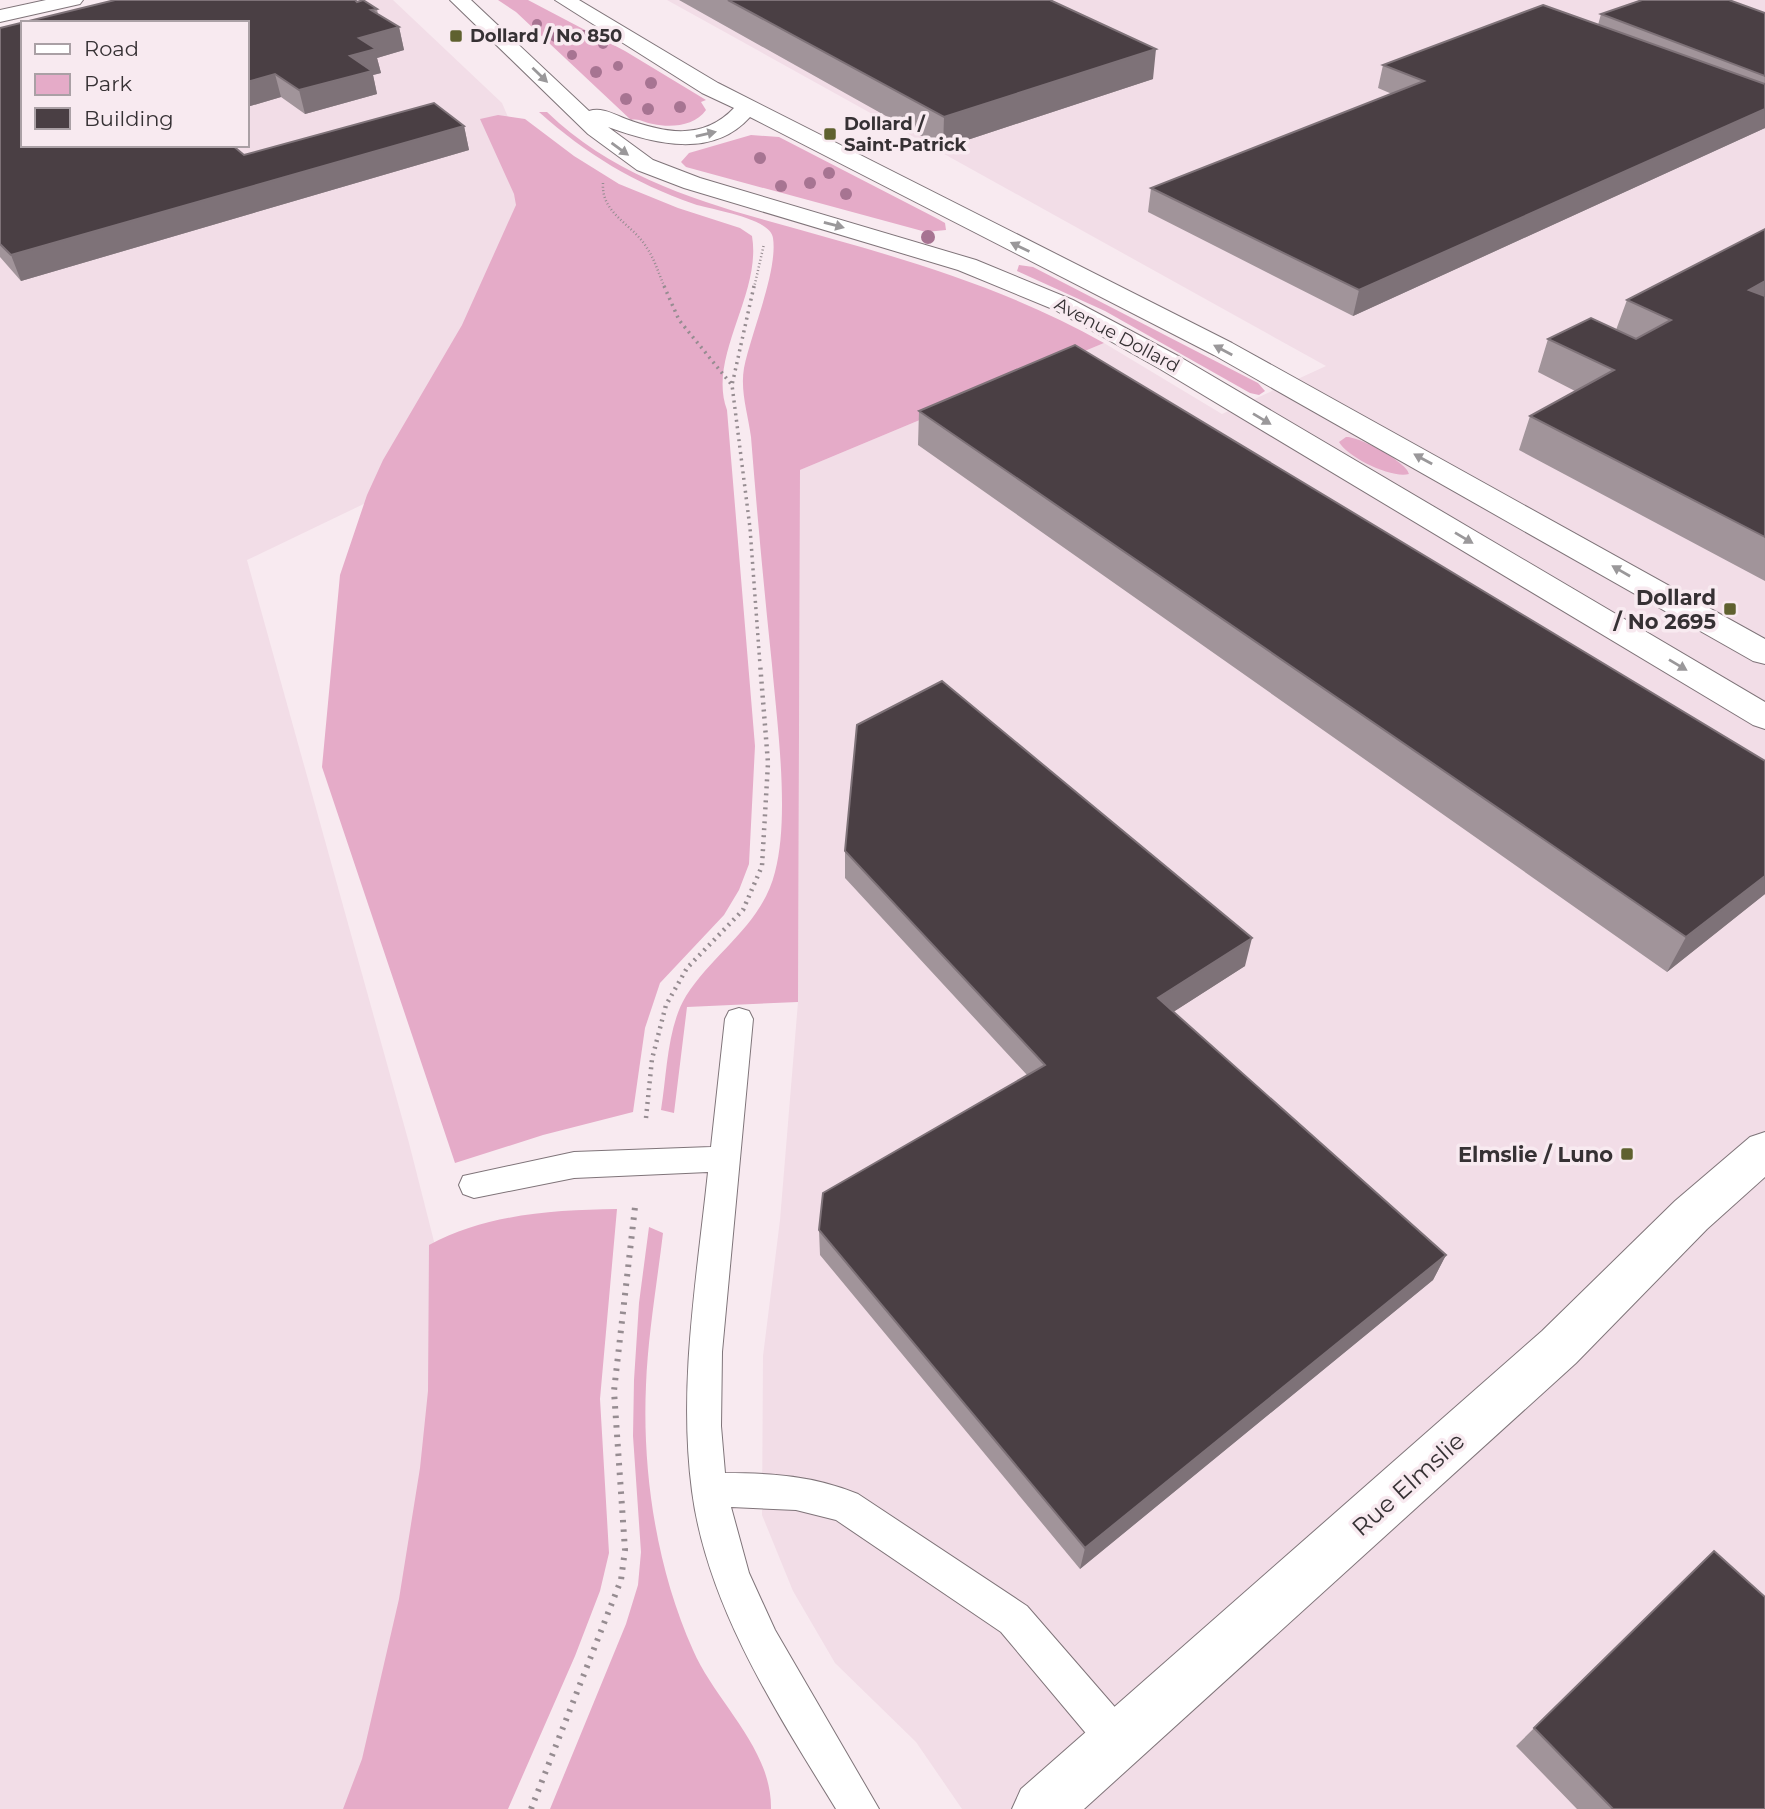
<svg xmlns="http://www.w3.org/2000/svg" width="1765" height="1809" font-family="Montserrat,sans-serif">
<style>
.built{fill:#f2dde7}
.green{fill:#e5abc8}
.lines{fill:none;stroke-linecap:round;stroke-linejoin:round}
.lane-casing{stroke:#7f7479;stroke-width:2}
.secondary-casing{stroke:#7f7479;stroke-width:2}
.path-far3{stroke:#968c91;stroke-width:2.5;stroke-dasharray:1 2.5;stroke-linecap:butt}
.path-far2{stroke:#968c91;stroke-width:3.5;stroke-dasharray:2 4.5;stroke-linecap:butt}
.path-far1{stroke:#968c91;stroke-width:4.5;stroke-dasharray:2 5;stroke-linecap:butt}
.path{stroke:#968c91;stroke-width:6;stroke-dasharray:2.5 7;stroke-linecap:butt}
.lane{fill:#fff;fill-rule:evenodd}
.secondary{fill:#fff;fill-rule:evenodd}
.tree{fill:#a77492}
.wall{fill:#a1949a}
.shaded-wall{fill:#7e7278}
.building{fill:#4a3f44;stroke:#7e7278;stroke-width:2}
.oneway{fill:#9a989a}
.poi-dot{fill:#5f612f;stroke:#f8eaf0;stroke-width:2.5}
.labels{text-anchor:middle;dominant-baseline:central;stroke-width:7;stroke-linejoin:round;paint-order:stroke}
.far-poi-label{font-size:18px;font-weight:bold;fill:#363134;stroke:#f8eaf0;text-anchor:start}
.far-street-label{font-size:18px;fill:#363134;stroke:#f8eaf0}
.poi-label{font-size:21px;font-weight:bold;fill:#363134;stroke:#f8eaf0;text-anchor:end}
.near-street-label{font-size:24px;fill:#363134;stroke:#f8eaf0}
</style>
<rect width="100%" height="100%" fill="#f8eaf0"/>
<!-- built -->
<path class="built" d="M134,0H393L502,103L522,150L524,214L372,500L247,560L409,1143L488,1454L388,1809H0V31L23,145H247V23Z
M667,0H1765V1809H962L916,1742L835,1663L793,1591L762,1515L763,1356L780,1220L798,1002L800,470L1104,343L1222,414L1326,366Z"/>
<!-- green -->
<path class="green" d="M498,0H528L625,51L706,100L701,102L706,110C695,126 671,128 653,124C645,123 639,118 631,120L516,12Z
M539,112H547C627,189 732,210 836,240C929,266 1019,295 1104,343L800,470L798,1002L687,1007L674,1113L661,1110C667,1074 667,1027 686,996C714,952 762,925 775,872C790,816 777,723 772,665C764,589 757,513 751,437C748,414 740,391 744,368C751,333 778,271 773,238C771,218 712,210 694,204C634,183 586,154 539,112Z
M498,115L525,119L574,156L619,184L678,208L740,228L752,236C762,294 707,357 727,410L755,746L749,864L739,890L724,915L660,983L645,1028L633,1112L543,1135L455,1163L322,767L340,575L367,495L383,460L462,325L516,205L514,194L480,119Z
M751,135L779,137L938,219L945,223L946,230L926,232L686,167L681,162L689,153Z
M1019,265L1033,267L1258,383L1265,391L1259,395L1250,393L1105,311L1017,271Z
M1346,437C1359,436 1408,463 1409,474C1392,479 1347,457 1339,442Z
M617,1209L600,1399L609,1553L600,1591L575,1656L508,1809H343L362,1759L399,1599L420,1468L428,1391L429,1245C487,1214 552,1210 617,1209Z
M649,1227L663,1233C657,1283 648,1335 646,1385C642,1473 657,1570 693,1650C716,1703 772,1748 771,1809H550L626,1624L638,1585L641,1552L633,1436L634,1380L639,1303Z"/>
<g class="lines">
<defs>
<path id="lane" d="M739,1008L749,1011L753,1019L722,1352L721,1426L725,1473C772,1473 815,1476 858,1494L1027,1606L1133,1728L1138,1742L1133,1756L1119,1761L1105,1756L1001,1632L836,1520L796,1510L731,1507L749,1573L775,1630L879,1809H836C777,1713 707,1606 692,1491C678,1385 697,1277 708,1172L574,1178L474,1198L463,1194L459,1185L463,1176L574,1152L711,1147L725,1019L729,1011Z"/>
<path id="secondary" d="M46,0H83L80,4L0,22V10Z
M450,0H471L589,111C602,107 613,114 626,119C664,133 703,141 734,108L702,93L555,0H579L718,83L1232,343L1765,639V664L1753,661L1214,355L750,117C712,159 655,144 608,127L653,160L700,178L976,260L1073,300L1180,357L1765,702V729L1753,725L1160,369L1055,310L958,270L684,188L637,170L588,134Z
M1765,1132V1177L1707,1229L1576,1363L1084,1809H1012L1021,1789L1542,1331L1675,1201L1750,1137Z"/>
</defs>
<!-- lane casing -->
<use href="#lane" class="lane-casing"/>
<!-- secondary casing -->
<use href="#secondary" class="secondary-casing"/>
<!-- path-far3 -->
<path class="path-far3" d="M603,183C601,214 633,224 647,248C655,260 659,275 665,288
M754,288L764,244"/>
<!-- path-far2 -->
<path class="path-far2" d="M664,286L679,320L731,384
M754,286L732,385L750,528L760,665"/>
<!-- path-far1 -->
<path class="path-far1" d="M646,1118L652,1059L666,1005L687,968L743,910L762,866L768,763L760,663"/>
<!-- path -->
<path class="path" d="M531,1809L621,1580L625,1550L614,1391L635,1207"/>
<!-- lane -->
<use href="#lane" class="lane"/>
<!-- secondary -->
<use href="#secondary" class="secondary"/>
</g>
<!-- trees -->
<g class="tree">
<circle cx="537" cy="24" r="5"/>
<circle cx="584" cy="35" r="5"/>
<circle cx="555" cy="37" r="5"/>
<circle cx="603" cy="44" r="5"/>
<circle cx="572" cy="55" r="5"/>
<circle cx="618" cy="66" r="5"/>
<circle cx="596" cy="72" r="6"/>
<circle cx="651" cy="83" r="6"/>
<circle cx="626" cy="99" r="6"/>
<circle cx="680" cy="107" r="6"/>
<circle cx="648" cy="109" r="6"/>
<circle cx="760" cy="158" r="6"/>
<circle cx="829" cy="173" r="6"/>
<circle cx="810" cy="183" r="6"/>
<circle cx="781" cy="186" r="6"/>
<circle cx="846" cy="194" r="6"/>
<circle cx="928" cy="237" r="7"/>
</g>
<!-- wall -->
<path class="wall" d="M115,0H355L357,2L363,0L377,9L378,14L399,27L404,50L377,58L381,73L373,75L377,94L305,114L281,97L247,107V23H23V145H232L244,155L434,103L464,126L469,150L21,281L0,257V28Z
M679,0H1050L1153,79L943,148Z
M1765,13V128L1353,316L1148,212L1151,188L1392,94L1378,88L1383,65L1598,25L1601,14Z
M1765,229V581L1519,450L1530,416L1575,391L1538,372L1548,339L1616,330L1627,300Z
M919,411L1765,761V894L1667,972L918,445Z
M845,851L1245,966L1173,1012L1446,1255L1433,1280L1080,1569L820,1255L819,1230L1027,1075L845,878Z
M1714,1551L1765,1809H1577L1516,1746Z"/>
<!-- shaded-wall -->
<path class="shaded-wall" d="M399,27L404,50L377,58L381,73L373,75L377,94L305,114L299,90L350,56L359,38Z
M1156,49L1153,79L943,148L944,117Z
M275,74L281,97L247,107V82Z
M1765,109V128L1353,316L1359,290Z
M464,126L469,150L21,281L11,255Z
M1765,281V306L1749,290Z
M1765,876V894L1667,972L1686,937Z
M1252,938L1245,966L1153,1025L1158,998Z
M1446,1255L1433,1280L1080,1569L1085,1548Z"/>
<!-- building -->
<path class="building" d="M115,0H355L357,2L363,0L377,9L371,10L399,27L359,38L376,49L350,56L372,71L299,90L275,74L247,82V23H23V145H232L244,155L434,103L464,126L11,255L0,244V28Z
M728,0H1050L1156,49L944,117Z
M1642,0H1729L1765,13V76L1601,14Z
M1543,5L1765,84V109L1359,290L1151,188L1424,81L1383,65Z
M1765,229V281L1749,290L1765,296V537L1530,416L1614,370L1548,339L1591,318L1636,339L1671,320L1627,300Z
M1075,345L1765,761V876L1686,937L919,411Z
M942,681L1252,938L1158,998L1446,1255L1085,1548L819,1230L823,1193L1045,1065L845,851L857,725Z
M1714,1551L1765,1597V1809H1613L1534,1728Z"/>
<!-- one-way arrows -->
<defs><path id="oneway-solid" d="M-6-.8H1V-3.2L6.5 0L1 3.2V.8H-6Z" transform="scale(1.75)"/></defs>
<g class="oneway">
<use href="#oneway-solid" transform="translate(540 75) rotate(44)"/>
<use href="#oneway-solid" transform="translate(706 134) rotate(-13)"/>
<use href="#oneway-solid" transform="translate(620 149) rotate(36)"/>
<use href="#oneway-solid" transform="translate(834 225) rotate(15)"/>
<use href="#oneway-solid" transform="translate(1020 247) rotate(-154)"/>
<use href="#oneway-solid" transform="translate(1223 350) rotate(-152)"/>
<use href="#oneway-solid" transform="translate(1262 419) rotate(31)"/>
<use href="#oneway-solid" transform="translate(1423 459) rotate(-151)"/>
<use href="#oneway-solid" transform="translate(1464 538) rotate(31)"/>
<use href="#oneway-solid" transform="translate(1621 571) rotate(-150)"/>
<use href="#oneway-solid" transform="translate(1678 665) rotate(31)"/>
</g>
<!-- markers -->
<g class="poi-dot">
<rect x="449" y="29" width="14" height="14" rx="3.5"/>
<rect x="823" y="127" width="14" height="14" rx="3.5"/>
<rect x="1723" y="602" width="14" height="14" rx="3.5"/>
<rect x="1620" y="1147" width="14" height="14" rx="3.5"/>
</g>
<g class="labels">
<!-- far-poi labels -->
<g class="far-poi-label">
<text x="470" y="36">Dollard / No 850</text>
<text x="844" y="124">Dollard /<tspan x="844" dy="21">Saint-Patrick</tspan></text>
</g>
<!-- far-street labels -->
<g class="far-street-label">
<text transform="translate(1117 335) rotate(28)">Avenue Dollard</text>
</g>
<!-- poi labels -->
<g class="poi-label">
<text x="1716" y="597">Dollard<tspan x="1716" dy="24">/ No 2695</tspan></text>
<text x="1613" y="1154">Elmslie / Luno</text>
</g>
<!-- near-street labels -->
<g class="near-street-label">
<text transform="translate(1408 1484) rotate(-42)">Rue Elmslie</text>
</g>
</g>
<!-- legend -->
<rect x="21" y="21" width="228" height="126" fill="#f8eaf0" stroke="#aaa0a5" stroke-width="2"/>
<rect x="35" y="44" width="35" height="10" fill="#ffffff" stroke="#aaa0a5" stroke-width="2"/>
<text x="84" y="56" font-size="21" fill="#363134">Road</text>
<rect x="35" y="74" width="35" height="21" fill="#e5abc8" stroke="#aaa0a5" stroke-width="2"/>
<text x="84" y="91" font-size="21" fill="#363134">Park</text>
<rect x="35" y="108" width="35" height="21" fill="#4a3f44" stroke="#aaa0a5" stroke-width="2"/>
<text x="84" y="126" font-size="21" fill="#363134">Building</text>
</svg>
